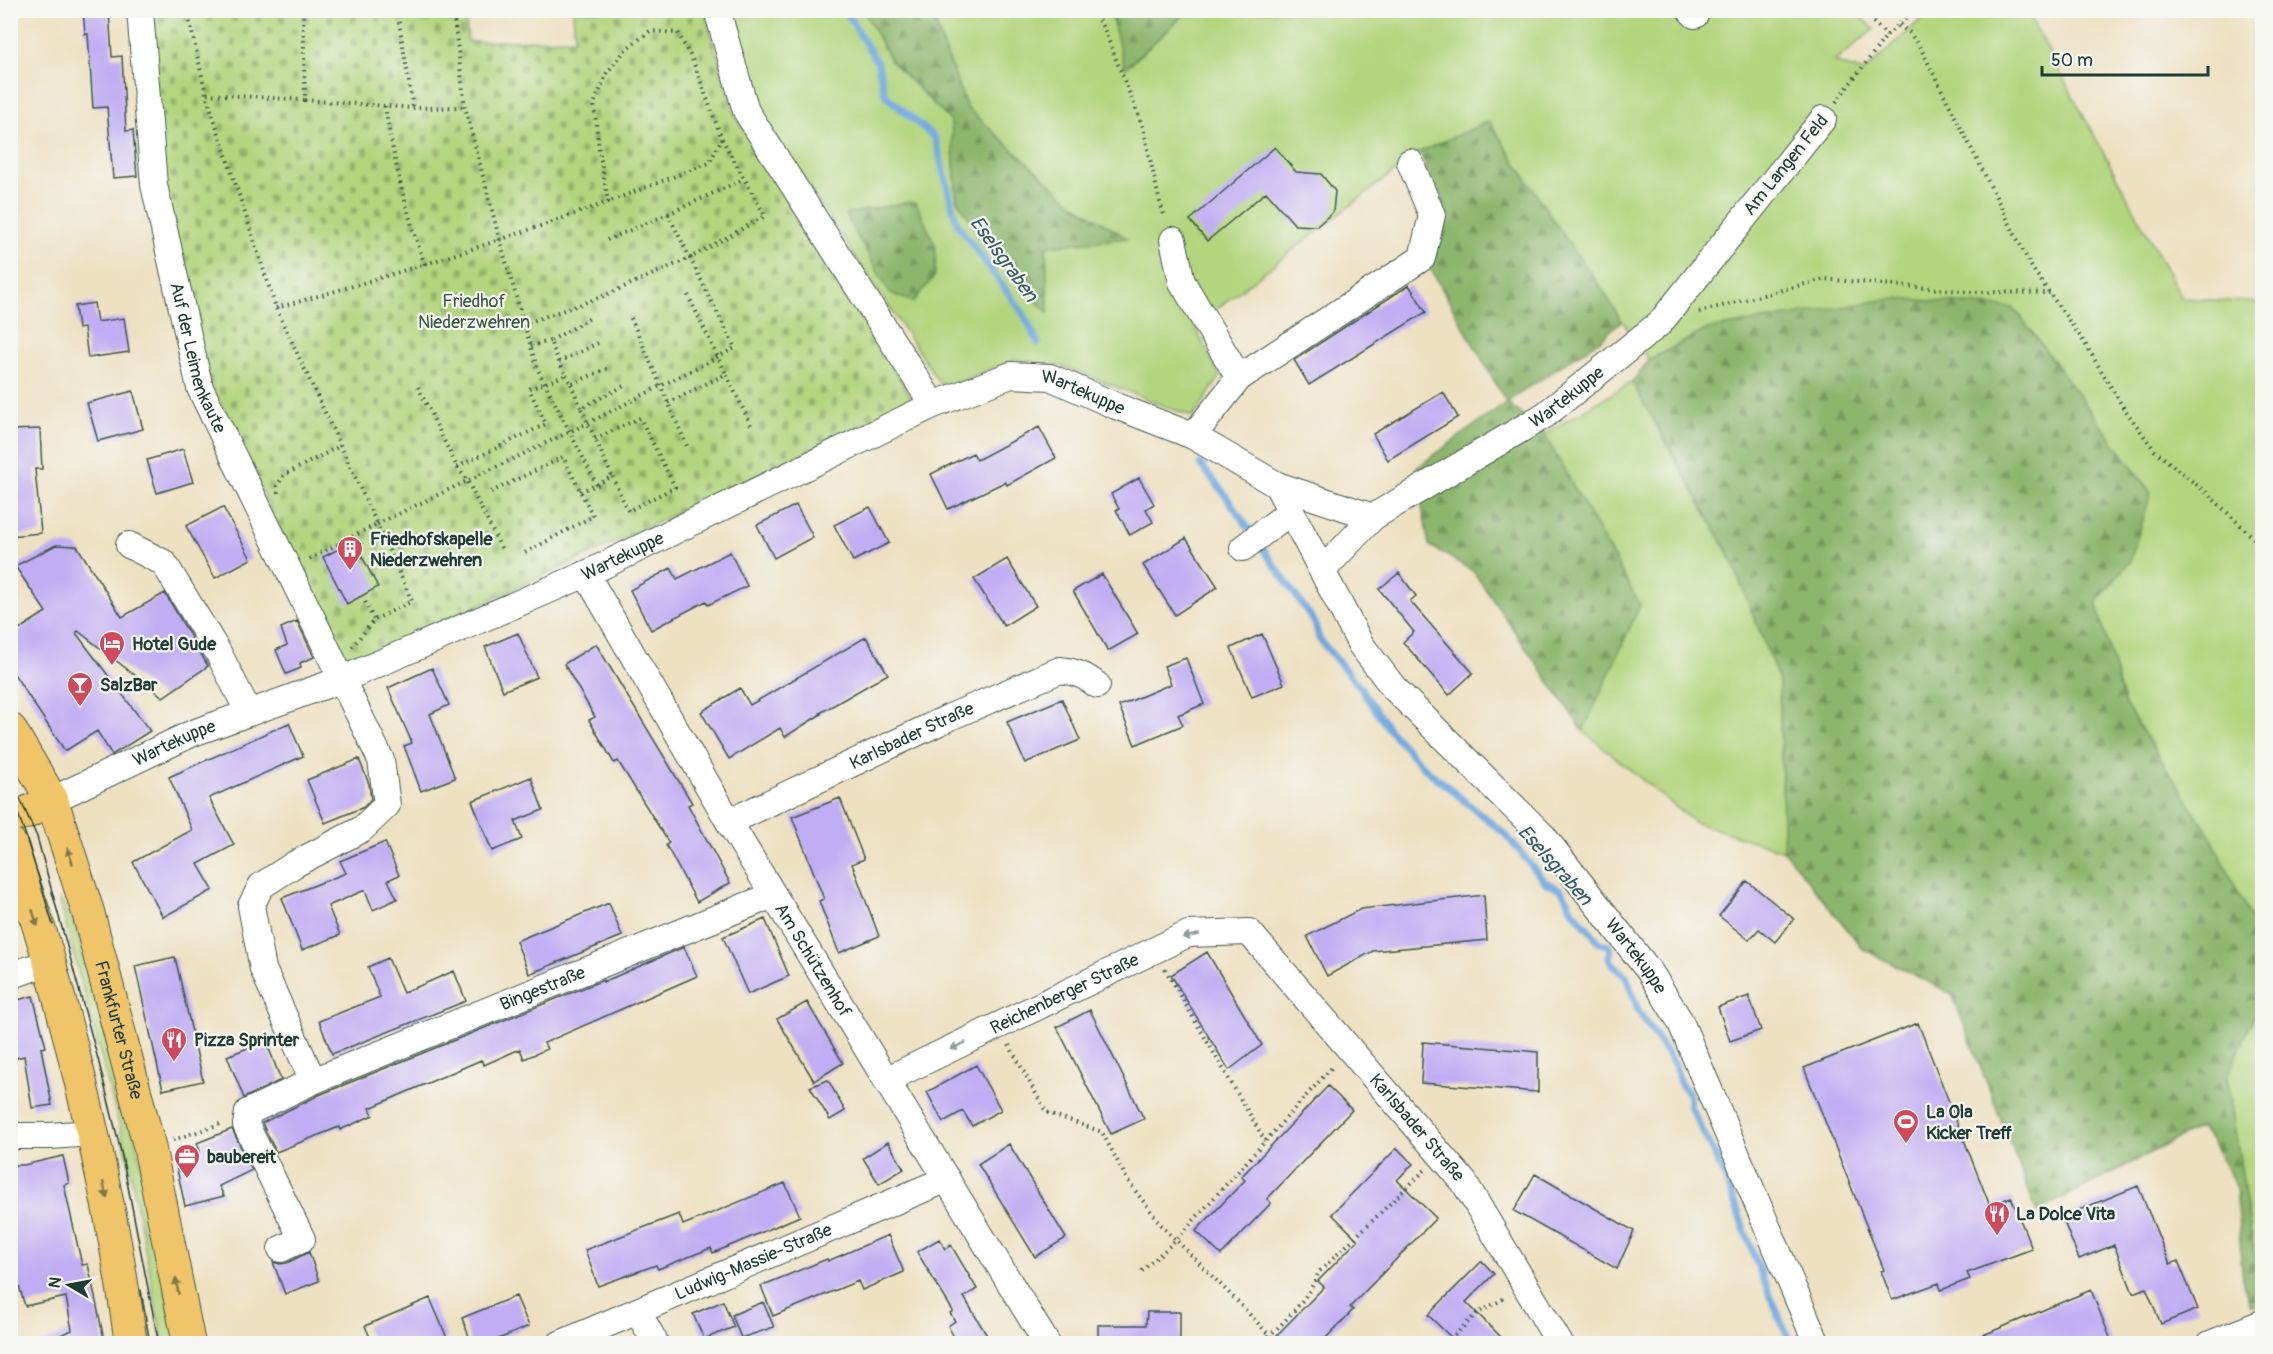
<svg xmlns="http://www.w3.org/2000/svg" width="2273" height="1354" font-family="Pangolin,sans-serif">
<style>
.grass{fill:#b2d57e;stroke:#688959;stroke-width:1.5}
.forest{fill:url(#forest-firs);stroke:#567a50;stroke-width:1.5}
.cemetery{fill:url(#cemetery-stones);stroke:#688959;stroke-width:1.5}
.garden{fill:url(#garden-furrows);stroke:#688959;stroke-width:1.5}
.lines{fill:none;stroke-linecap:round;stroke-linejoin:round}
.stream{stroke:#70a8df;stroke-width:7}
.building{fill:#c0adf3}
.minor-casing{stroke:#3e5649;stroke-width:28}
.major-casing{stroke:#3e5649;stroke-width:34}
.path{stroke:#3e5649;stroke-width:4;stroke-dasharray:1.5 4.5;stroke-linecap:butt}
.minor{stroke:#fff;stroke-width:26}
.major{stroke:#f0c469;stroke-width:32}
.tram{stroke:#1f3d34;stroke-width:1.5}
.oneway{fill:#7d7a4c}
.oneway2{fill:#8f9e9a}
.labels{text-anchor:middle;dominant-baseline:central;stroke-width:4.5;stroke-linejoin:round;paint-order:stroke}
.street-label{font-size:18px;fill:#1f3d34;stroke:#f6f6f2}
.park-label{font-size:18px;fill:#3c5b43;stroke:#f6f6f2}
.poi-label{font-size:18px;font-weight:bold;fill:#1f3d34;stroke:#f6f6f2;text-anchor:start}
.water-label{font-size:20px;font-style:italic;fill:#375d67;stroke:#f6f6f2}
</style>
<defs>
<pattern id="forest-firs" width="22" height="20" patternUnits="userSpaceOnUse" patternTransform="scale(1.5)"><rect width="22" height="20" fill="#8db66d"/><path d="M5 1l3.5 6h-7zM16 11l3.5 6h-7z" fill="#73955a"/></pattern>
<pattern id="cemetery-stones" width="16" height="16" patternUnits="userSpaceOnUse" patternTransform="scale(1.5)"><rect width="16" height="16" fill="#b2d57e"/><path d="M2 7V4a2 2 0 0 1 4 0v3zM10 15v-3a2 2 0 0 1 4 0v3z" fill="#90ae68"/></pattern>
<pattern id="garden-furrows" width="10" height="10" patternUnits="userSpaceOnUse" patternTransform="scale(1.5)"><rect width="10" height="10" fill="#b2d57e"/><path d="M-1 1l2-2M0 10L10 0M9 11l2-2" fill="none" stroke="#90ae68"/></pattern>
</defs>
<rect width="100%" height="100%" fill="#f6f6f2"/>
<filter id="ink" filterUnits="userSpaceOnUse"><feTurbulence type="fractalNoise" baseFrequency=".0167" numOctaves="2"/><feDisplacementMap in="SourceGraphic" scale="12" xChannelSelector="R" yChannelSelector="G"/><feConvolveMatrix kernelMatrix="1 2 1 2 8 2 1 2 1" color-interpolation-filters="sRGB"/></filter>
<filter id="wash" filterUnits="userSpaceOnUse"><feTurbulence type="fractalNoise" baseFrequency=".008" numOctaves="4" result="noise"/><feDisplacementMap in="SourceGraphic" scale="24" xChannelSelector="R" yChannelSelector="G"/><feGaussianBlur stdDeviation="1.35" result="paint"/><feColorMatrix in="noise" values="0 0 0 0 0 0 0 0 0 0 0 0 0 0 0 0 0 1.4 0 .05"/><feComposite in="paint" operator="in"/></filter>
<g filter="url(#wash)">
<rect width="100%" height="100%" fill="#eee1c2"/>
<!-- grass -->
<path class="grass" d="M727,11H864L891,61L951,121L957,200L1048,313L1046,246L1126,238L1072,203L967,108L935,23L967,11H1110L1132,63L1188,11H1853L1874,29L1834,62L1864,72L1930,11H2027L2182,298L2262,303V941L2211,837L2124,703L2096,602L2130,562L1708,329L1649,360L1555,223L1420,152L1211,313L1191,319L1220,377L1193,417L1068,368L1016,359L943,388L756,108Z
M1632,382L1729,554L1779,680L1784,851L1694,822L1583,731L1640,605L1544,434Z
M59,899L66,907L75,926L138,1151L176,1343H163L127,1154Z
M2262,998V1307L2227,1077Z"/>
<!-- forest -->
<path class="forest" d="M864,11H930L967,108L1072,203L1127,238L1046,246L1048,313L999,262L957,200L951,121L891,61Z
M1110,11H1188L1125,68Z
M1489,121L1555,223L1606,295L1621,321L1600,340L1507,402L1544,434L1640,605L1583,731L1473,571L1429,545L1415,469L1506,402L1428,264L1441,210L1420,152Z
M909,202L916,203L936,247L935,276L913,302L890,293L845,214Z
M1895,298L2014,308L2151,493L2130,562L2096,602L2124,703L2211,837L2262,941V998L2227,1077L2262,1307L2250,1305L2243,1283L2236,1186L2213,1143L2200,1127L2037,1212L1952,994L1863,949L1784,851L1779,680L1729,554L1632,382L1649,360L1708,329Z"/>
<!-- cemetery -->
<path class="cemetery" d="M148,11H465L468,42L575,39L573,11H704L736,118L914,402L577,560L345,666L209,379L164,190Z"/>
<!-- garden -->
<path class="garden" d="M930,11H967L935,23Z"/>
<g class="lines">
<!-- stream -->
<path class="stream" d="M845,10L878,64L885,95L935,138L957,224L1023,313L1038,343
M1200,464L1223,492L1315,623L1319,639L1360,687L1388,728L1421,765L1505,834L1545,882L1561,890L1568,900L1570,907L1600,943L1609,946L1611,950L1609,957L1612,964L1626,976L1639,1012L1675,1065L1680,1083L1689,1094L1690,1106L1723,1172L1762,1277L1791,1344"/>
</g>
<g id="blocks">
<!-- building -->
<path class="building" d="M83,10H109L112,57L122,56L126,131L133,130L137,176L113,178L107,107L93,108L88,34H85Z
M1275,147L1296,172L1321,174L1335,191L1333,212L1317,226L1295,225L1266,192L1207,241L1190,220Z
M1409,285L1426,312L1309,385L1294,360Z
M94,303L97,322L124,318L129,352L88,358L84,328L78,329L75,306Z
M133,391L143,429L98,441L87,403Z
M1443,392L1458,417L1388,460L1373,434Z
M1039,427L1056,458L1007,485L1005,482L948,509L931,474L973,453L977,460Z
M40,429L42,469H35L41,533L10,536V430Z
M183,449L193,482L157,493L147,460Z
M1139,478L1154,504L1146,509L1153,522L1130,535L1116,510L1119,509L1111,494Z
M796,505L813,537L774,558L757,525Z
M223,507L251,559L215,578L186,526Z
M870,507L889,543L853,561L834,525Z
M1186,538L1218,587L1175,615L1143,565Z
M354,541L378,587L347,604L323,557Z
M56,545L77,546L122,617L165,593L208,666L163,697L78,631L76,633L150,731L112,755L97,731L65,751L10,668V635L46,612L15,566Z
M730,552L747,586L708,605L706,601L651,630L630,590L671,568L677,579Z
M1007,559L1036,606L1004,626L974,579Z
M1399,573L1416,596L1410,601L1473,673L1449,695L1403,642L1414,632L1379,589Z
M1102,574L1138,634L1108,651L1073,591Z
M297,621L314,657L300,663L301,668L286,674L276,650L287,645L281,628Z
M518,633L537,677L503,691L485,647Z
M1262,634L1284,684L1252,697L1231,648Z
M866,637L888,674L820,713L821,714L785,737L780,728L729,759L701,712L740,688L750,705Z
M596,644L692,803L688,805L730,883L697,902L666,845L669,843L618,761L614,763L589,720L595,717L564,664Z
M1186,658L1204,704L1178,715L1183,725L1135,745L1119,706L1171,684L1164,666Z
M432,668L449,705L430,714L455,778L421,791L404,746L412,743L388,688Z
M1062,699L1080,740L1025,763L1007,722Z
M289,723L303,756L209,798L234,845L198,864L213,890L163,917L133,862L192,830L169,777Z
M359,759L369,784L371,799L364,807L325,823L307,780Z
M531,777L543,810L515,821L522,839L492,851L472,801Z
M840,798L864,859L852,864L879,936L839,953L819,901L824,899L792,817Z
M385,842L399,875L388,880L397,899L373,910L365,890L328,906L340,935L302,950L282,898L346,873L340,861Z
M1747,881L1794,919L1775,942L1759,929L1749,940L1719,916Z
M1484,895L1487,940L1373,951L1327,976L1307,936L1361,909Z
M609,903L622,936L529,974L516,941Z
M765,919L789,976L748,994L723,937Z
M684,947L697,976L544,1043L547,1049L524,1059L520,1049L484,1065L481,1060L370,1108L373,1115L340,1130L339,1127L276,1152L262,1123L319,1095L603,980V982Z
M1207,952L1262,1045L1229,1070L1171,975Z
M175,957L203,1081L163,1090L135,966Z
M388,958L403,993L454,971L466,1001L332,1054L319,1021L380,997L368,967Z
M33,996L46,1047L41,1048L52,1105L32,1108L24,1056L16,1058L10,1040V1002Z
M1749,996L1761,1030L1730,1041L1718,1007Z
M807,1002L843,1063L814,1081L777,1019Z
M1090,1010L1144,1119L1111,1134L1057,1027Z
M1918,1023L1990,1206L2011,1197L2032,1249L1967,1273L1970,1279L1941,1290L1939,1283L1892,1300L1881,1271L1884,1270L1804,1068Z
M266,1041L281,1080L244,1098L227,1056Z
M1423,1042L1538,1052V1092L1421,1083Z
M976,1065L1001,1110L972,1126L963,1111L943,1122L927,1092Z
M828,1080L845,1111L830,1120L810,1087Z
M1328,1086L1352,1110L1267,1199L1271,1203L1221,1255L1196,1231L1245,1180L1241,1177Z
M232,1129L252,1170L219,1186L224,1196L185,1206L175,1160L200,1151L197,1143Z
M888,1142L904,1169L879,1184L863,1158Z
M1009,1144L1066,1238L1035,1257L978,1164Z
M1397,1148L1413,1164L1397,1180L1436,1218L1350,1307L1353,1310L1320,1344H1286L1277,1335L1324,1287L1318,1281L1358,1240L1332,1214Z
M63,1156L69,1183L64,1185L82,1265L88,1264L105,1344H40L72,1330L66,1297L25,1306L19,1286L10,1288V1165H24Z
M1535,1174L1634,1231L1617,1269L1514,1211Z
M785,1183L800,1216L713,1253L711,1248L658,1269L656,1265L598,1286L585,1250L679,1214L683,1225Z
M2138,1186L2170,1264L2178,1261L2198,1309L2161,1324L2146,1288L2133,1293L2114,1245L2079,1259L2062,1217Z
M888,1235L904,1272L862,1290L858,1281L773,1316L761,1286L827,1259L828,1261Z
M939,1239L945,1249L951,1245L977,1289L964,1297L992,1344H958L948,1326L955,1321L950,1313L953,1311L917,1252Z
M309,1252L319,1281L285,1294L273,1262L280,1264L287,1263Z
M1482,1261L1494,1274L1466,1302L1508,1344H1458L1428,1315Z
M2091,1290L2111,1340L2101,1344H1962Z
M516,1296L529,1326L487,1344H472L462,1318Z
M430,1298L447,1338L435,1344H373L365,1326Z
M723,1301L734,1327L704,1339L693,1314Z
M763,1302L774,1327L741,1338L732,1315Z
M1147,1312H1180V1344H1098V1325H1146Z"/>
</g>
</g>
<g filter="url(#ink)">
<use href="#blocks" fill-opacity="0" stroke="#3e5649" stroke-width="1.5"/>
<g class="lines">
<defs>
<g id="minor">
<path id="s1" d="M140,10L154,185L200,388L381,760L387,805L362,829L295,864L261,886L251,906L263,969L313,1081"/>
<path d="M717,10L746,111L933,405"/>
<path d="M1690,10L1695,15"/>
<path d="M1173,240L1182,282L1239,378L1193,436"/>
<path d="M1239,378L1422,258L1432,215L1410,162"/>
<path id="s2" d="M1277,485L1361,645L1394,688L1543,836L1650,972L1680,1021L1817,1344"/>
<path d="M129,545L164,563L219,654L249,713"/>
<path d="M1243,548L1291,511"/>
<path d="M1323,570L1373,517"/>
<path id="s3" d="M586,574L729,822L1047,1344"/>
<path id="s4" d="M52,800L193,733L343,679L586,574L933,405L1011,375L1050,377L1116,406L1193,436L1277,485L1373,517L1545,415L1660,323L1823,119"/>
<path id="s5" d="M729,822L950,717L1060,670C1076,672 1084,675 1097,685"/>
<path d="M10,976L49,962"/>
<path id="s6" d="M888,1079L1188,934L1249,932L1464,1182L1560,1344"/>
<path d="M10,1136H49L92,1133"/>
<path id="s7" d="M281,1249L302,1239L246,1125L248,1112L313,1081L773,895"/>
<path d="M638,1312L656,1344"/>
<path id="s8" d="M560,1344L947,1179"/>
<path d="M2210,1344L2262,1323"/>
</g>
<g id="major">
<path id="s9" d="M10,729L52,800L88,912L149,1145L189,1344"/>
<path d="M10,815L26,813L52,800"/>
<path d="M10,843C23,883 39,923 50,964C84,1089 114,1215 131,1344"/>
</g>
</defs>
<!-- minor casing -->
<use href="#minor" class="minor-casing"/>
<!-- major casing -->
<use href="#major" class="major-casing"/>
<!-- path -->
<path class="path" d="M187,10L206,94L276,308L377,524L309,559
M303,10L305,100L413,108L465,107
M397,10L413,107
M453,10L465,107L500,241L537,368L597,485
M1092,10L1104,29L1143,127L1159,199L1165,218
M1860,10L1887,35
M1899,25L1910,33L1922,51L2032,268L2084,342L2123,407L2155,451L2208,494L2262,546
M207,94L305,100
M1836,102L1887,35L1916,10
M385,106C394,162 406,212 425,265
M668,214L744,179
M607,240L668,214L690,258L765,216L722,139L709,163L608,202
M688,295L726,374
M276,308C388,277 498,242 608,202L599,149L594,104L607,73L626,49L650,31L678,33L693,61L722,139
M1699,312L1824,279L1973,292L2050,293
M631,318L687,446
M531,346L550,341
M559,362L550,341L592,317
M566,375L571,384L611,367
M571,384L581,408L624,386
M418,387L457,467L467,480L502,550
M668,403L726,374L753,429
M595,439L640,418L675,487L628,511L612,476
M457,467L546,424L529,389L566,375L559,362L600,342
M580,491L597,485L612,476L581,408
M491,492L563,457L593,516L523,554
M278,493L277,486L284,475L340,446
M365,602L374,620
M352,647L374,620L412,601L377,524L588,423L735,348L690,258L601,297L524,324
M1165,969L1265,1141
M1009,1045L1046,1112L1102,1132L1128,1181L1162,1226L1235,1299L1270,1336L1273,1344
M173,1140L223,1123
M1142,1271L1176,1240L1334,1065
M1259,1344C1279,1329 1311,1296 1318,1273L1425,1170
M1446,1344L1476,1314L1507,1297"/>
<!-- minor -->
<use href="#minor" class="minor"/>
<!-- major -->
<use href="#major" class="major"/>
<!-- tram -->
<path class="tram" d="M10,776L37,837L98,1059L122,1156L159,1344
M17,811L27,839L53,925
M141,1290L150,1344"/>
</g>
<!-- one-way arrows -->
<defs><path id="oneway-solid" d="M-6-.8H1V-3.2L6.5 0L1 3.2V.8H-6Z" transform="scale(1.5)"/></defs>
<g class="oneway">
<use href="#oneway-solid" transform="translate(70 856) rotate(-108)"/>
<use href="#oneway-solid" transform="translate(35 918) rotate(72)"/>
<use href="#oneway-solid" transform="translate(105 1190) rotate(77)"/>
<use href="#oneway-solid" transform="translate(177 1286) rotate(-101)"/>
</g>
<g class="oneway2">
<use href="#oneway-solid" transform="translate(1191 936) rotate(169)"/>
<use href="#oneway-solid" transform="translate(958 1046) rotate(155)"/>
</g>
</g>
<!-- icons -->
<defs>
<symbol id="building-pin" viewBox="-11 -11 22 30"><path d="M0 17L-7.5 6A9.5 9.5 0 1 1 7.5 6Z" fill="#d1495b" stroke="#f6f6f2"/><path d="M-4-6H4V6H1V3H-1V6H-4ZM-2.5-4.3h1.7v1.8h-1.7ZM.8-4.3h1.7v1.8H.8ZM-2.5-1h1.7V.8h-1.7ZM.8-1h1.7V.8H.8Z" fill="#fff"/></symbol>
<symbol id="hotel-pin" viewBox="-11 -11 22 30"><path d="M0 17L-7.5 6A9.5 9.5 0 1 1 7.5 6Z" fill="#d1495b" stroke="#f6f6f2"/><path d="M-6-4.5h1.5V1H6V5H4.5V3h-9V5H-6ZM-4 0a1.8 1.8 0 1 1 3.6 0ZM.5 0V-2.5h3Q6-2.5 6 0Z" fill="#fff"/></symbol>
<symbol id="bar-pin" viewBox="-11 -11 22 30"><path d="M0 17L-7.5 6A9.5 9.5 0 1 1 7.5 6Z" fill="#d1495b" stroke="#f6f6f2"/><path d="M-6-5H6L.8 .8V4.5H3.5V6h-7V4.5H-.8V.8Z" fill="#fff"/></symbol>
<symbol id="restaurant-pin" viewBox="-11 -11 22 30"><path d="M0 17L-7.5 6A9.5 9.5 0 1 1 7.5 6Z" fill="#d1495b" stroke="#f6f6f2"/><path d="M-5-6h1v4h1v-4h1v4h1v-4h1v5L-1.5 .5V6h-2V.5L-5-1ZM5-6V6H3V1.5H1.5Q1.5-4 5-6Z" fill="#fff"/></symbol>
<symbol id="stadium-pin" viewBox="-11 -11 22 30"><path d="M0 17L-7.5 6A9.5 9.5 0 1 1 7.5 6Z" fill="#d1495b" stroke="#f6f6f2"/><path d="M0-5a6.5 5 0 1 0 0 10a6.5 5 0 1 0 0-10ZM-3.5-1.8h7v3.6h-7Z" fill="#fff"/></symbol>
<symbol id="office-pin" viewBox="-11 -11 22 30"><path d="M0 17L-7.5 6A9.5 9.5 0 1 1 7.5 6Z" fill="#d1495b" stroke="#f6f6f2"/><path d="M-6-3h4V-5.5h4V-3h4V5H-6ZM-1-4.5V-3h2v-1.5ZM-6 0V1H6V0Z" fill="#fff"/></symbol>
</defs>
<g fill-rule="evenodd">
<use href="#building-pin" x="335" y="534" width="30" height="40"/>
<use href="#hotel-pin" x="97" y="629" width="30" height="40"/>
<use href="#bar-pin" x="65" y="670" width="30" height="40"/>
<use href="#restaurant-pin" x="159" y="1025" width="30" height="40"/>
<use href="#stadium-pin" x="1891" y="1107" width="30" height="40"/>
<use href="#office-pin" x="172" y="1142" width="30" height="40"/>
<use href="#restaurant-pin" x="1982" y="1199" width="30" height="40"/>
</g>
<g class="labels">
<!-- street labels -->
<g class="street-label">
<text transform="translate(1786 165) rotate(-51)">Am Langen Feld</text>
<text stroke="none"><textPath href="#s1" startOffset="354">Auf der Leimenkaute</textPath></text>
<text stroke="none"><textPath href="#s4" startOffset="1125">Wartekuppe</textPath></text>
<text stroke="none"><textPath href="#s4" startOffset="1670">Wartekuppe</textPath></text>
<text stroke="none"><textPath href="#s4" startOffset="621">Wartekuppe</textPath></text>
<text stroke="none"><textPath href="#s5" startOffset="202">Karlsbader Straße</textPath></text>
<text stroke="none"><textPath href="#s4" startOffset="135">Wartekuppe</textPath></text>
<text stroke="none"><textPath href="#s2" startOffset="597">Wartekuppe</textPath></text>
<text stroke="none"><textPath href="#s3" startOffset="448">Am Schützenhof</textPath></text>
<text stroke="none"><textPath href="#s7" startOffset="483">Bingestraße</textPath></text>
<text stroke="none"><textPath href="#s6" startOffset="196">Reichenberger Straße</textPath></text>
<text stroke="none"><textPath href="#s9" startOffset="322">Frankfurter Straße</textPath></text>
<text stroke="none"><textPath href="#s6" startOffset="652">Karlsbader Straße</textPath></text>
<text stroke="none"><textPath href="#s8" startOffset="210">Ludwig-Massie-Straße</textPath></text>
</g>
<!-- park labels -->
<g class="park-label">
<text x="474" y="301">Friedhof<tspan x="474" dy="21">Niederzwehren</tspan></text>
</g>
<!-- poi labels -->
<g class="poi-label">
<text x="370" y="539">Friedhofskapelle<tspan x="370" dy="21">Niederzwehren</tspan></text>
<text x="132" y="644">Hotel Gude</text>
<text x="100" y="685">SalzBar</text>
<text x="194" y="1040">Pizza Sprinter</text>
<text x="1926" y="1112">La Ola<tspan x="1926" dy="21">Kicker Treff</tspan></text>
<text x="207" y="1157">baubereit</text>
<text x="2016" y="1214">La Dolce Vita</text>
</g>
<!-- water labels -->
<g class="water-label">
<text transform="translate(1004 259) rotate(54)">Eselsgraben</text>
<text transform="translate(1555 865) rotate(48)">Eselsgraben</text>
</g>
</g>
<!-- margin -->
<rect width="2273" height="1354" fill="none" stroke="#f6f6f2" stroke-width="36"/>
<!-- north arrow -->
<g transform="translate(69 1285) rotate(280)" stroke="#f6f6f2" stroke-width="4.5" paint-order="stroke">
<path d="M0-4.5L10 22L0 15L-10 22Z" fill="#1f3d34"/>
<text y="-9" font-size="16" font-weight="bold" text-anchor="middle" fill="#1f3d34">N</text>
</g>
<!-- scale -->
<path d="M2042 66v9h166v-9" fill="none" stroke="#1f3d34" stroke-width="3"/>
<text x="2051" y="66" font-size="18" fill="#1f3d34" stroke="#f6f6f2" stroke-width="4.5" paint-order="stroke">50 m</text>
</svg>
